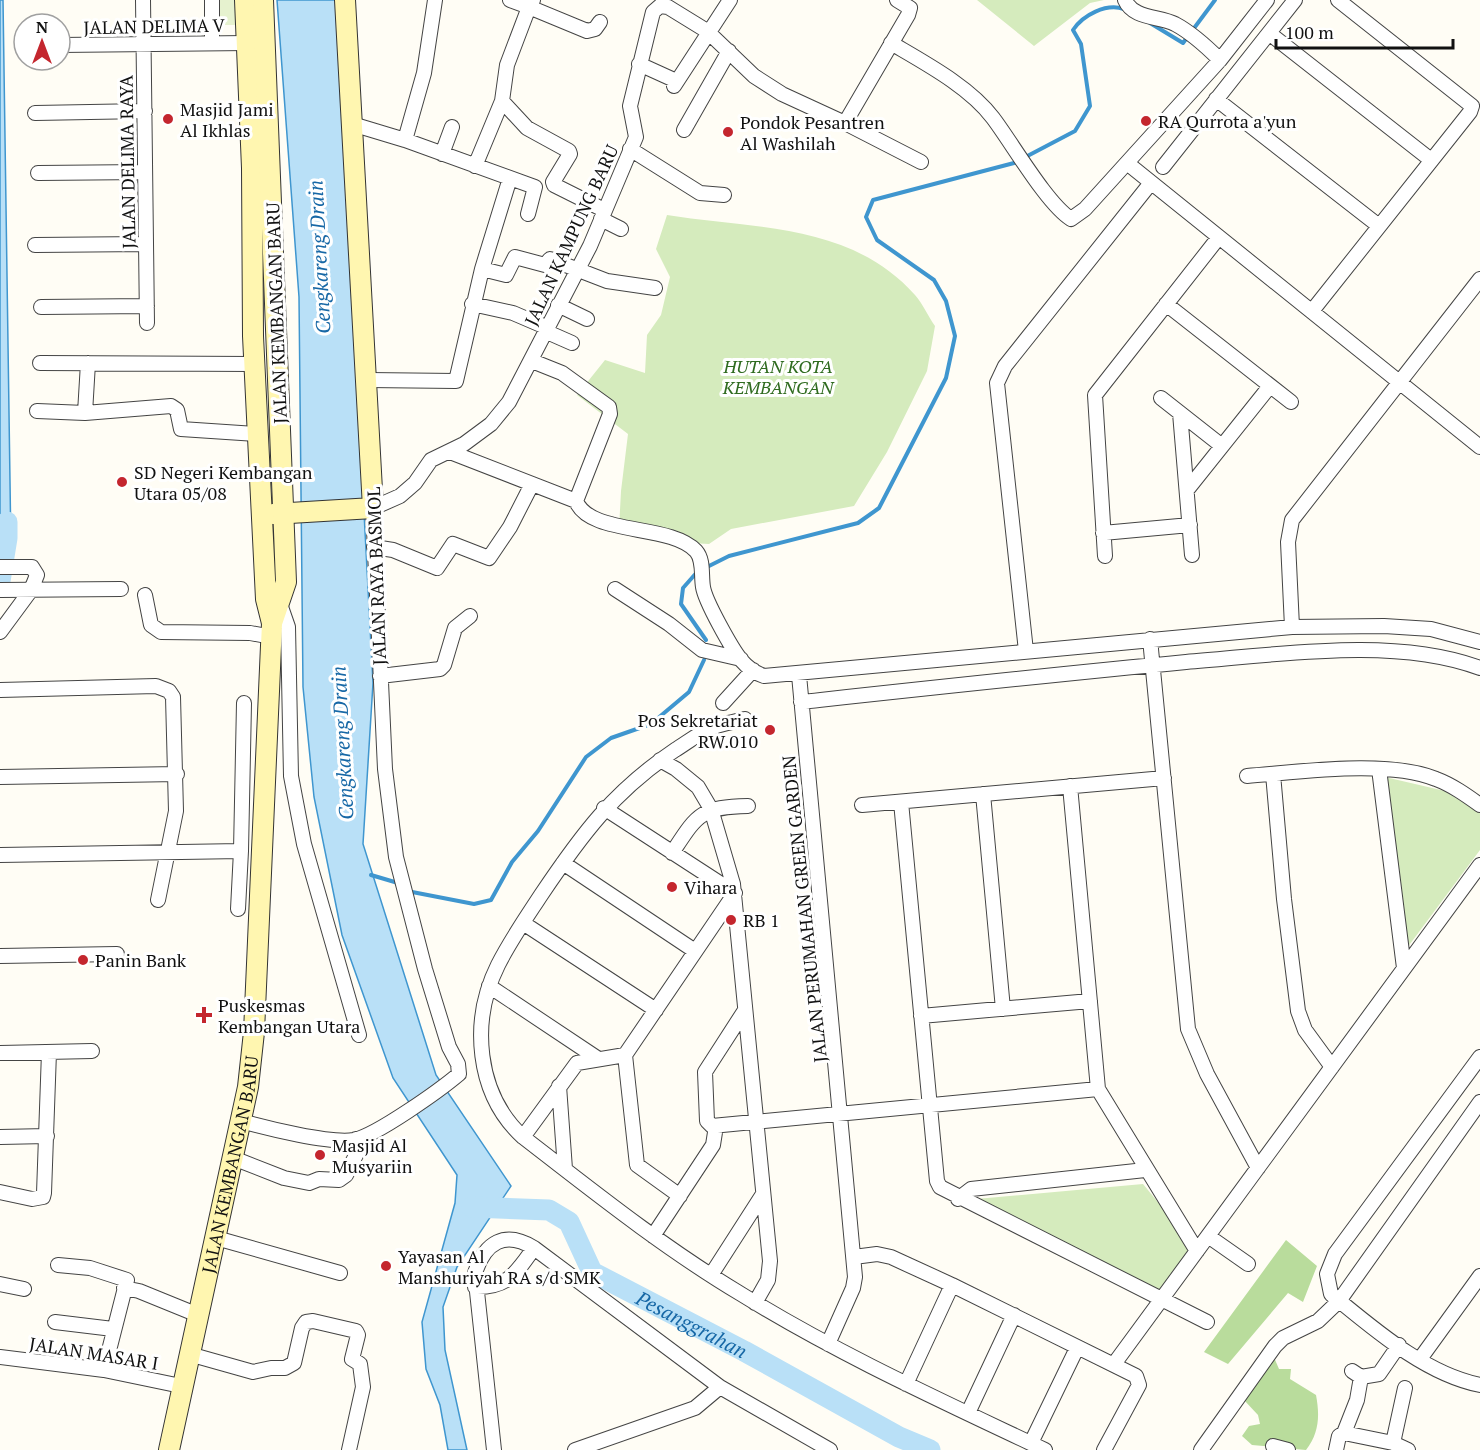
<svg xmlns="http://www.w3.org/2000/svg" width="1480" height="1450" font-family="'PT Serif',serif">
<style>
.green{fill:#d5ebbd}
.forest{fill:#b9dc9c}
.pitch{fill:#e6f2cf}
.water{fill:#b9e0f7;stroke:#3f96cf;stroke-width:1.5}
.lines{fill:none;stroke-linecap:round;stroke-linejoin:round}
.stream{stroke:#3f96cf;stroke-width:4}
.river{stroke:#b9e0f7;stroke-width:21}
.street-casing{stroke:#444;stroke-width:16}
.secondary-casing{stroke:#333;stroke-width:22}
.street{stroke:#fff;stroke-width:14}
.secondary{stroke:#fff6b0;stroke-width:20}
.poi-dot{fill:#c4262e;stroke:#fff;stroke-width:2}
.labels{text-anchor:middle;dominant-baseline:central;stroke-width:6;stroke-linejoin:round;paint-order:stroke}
.street-label{font-size:18px;fill:#111;stroke:#fff}
.poi-label{font-size:18px;fill:#111;stroke:#fff;text-anchor:start}
.park-label{font-size:18px;font-style:italic;fill:#2f6b1f;stroke:#fff}
.water-label{font-size:20px;font-style:italic;fill:#1768a6;stroke:#fff}
</style>
<rect width="100%" height="100%" fill="#fffdf5"/>
<!-- green -->
<path class="green" d="M977,0H1104L1090,3L1034,46Z
M667,215C754,229 851,223 915,295C923,304 928,316 935,326L927,371L887,452L854,506L731,529L709,544L653,541L619,529L621,491L628,434L577,395L605,360L645,373L647,335L661,315L670,277L656,249Z
M1385,777L1445,791L1480,813V850L1404,952Z
M1143,1184L1194,1246L1163,1292L965,1200Z"/>
<!-- forest -->
<path class="forest" d="M1286,1240L1317,1266L1303,1302L1288,1293L1228,1364L1204,1352Z
M1273,1355L1279,1369H1291L1290,1379L1316,1395C1320,1416 1319,1433 1306,1450L1252,1445L1242,1436L1249,1426L1260,1424L1258,1415L1243,1399Z"/>
<!-- pitch -->
<path class="pitch" d="M219,0H241V25H219Z"/>
<!-- water -->
<path class="water" d="M0,0H3L11,550L0,551Z
M277,0H337L373,683L363,844L436,1075L511,1186L457,1267L443,1307L445,1350L467,1450H448L440,1405L426,1369L422,1322L455,1203L457,1175L393,1078L342,935L314,797L303,687L299,297Z"/>
<g class="lines">
<!-- stream -->
<path class="stream" d="M1150,23L1183,43L1215,0
M705,568L729,556L858,523L879,508L946,378L955,336L946,301L934,280L877,240L866,217L873,200L1014,163L1075,131L1090,106L1081,44L1073,30C1083,15 1106,3 1124,9
M698,571L683,588L681,604L706,640
M371,875L398,883
M407,891L474,904L491,900L512,862L538,831L586,757L611,738L651,724L689,692L704,660"/>
<!-- river -->
<g class="river">
<path d="M0,581L7,538V522"/>
<path id="s1" d="M472,1207L549,1210L569,1222L592,1272L744,1351L899,1437L930,1450"/>
</g>
<defs>
<path id="street" d="M143,0L147,323
M212,0V43
M533,0L529,7L587,31L595,29L600,22
M1125,0C1133,19 1159,16 1175,24C1192,33 1207,47 1220,60
M1269,33L1431,160
M891,43C925,63 970,87 993,118C1012,143 1047,204 1071,219L1085,209L1220,60L1267,0
M60,45L248,43
M639,64L672,79
M674,86L730,0
M1216,99L1379,226
M502,101L527,128L569,151L570,154L553,182L554,185L604,210
M35,113L145,111
M845,123L921,162
M352,124L405,140L535,187L528,214
M684,130L729,51
M405,140L424,73L435,0
M630,149L700,193L724,195
M442,154L452,127
M1127,163L1480,447
M475,166L502,101L507,65L529,7L510,0
M1163,167L1295,0
M38,173L145,172
M601,219L621,229
M35,245L146,244
M482,269L510,178
M472,304L513,313L548,328
M1166,304L1291,402
M558,305L587,319
M41,307L147,306
M1312,311L1470,112L1472,106L1338,0
M547,332L572,343
M532,361L562,373L609,407L610,414L576,501
M40,363L254,364
M368,380L456,381L482,269L506,275L515,257L545,265L550,259L607,281L655,288
M1161,398L1222,446
M37,411L85,413L171,406L177,410L181,429L257,434
M85,413L88,363
M1180,413L1192,555
M450,452L576,501C590,536 670,523 696,551C704,560 701,575 703,587C705,601 732,649 741,660C747,667 755,673 764,676L1292,627L1384,626L1431,629L1480,642
M1187,490L1270,386
M1103,533L1190,525
M374,547L393,550L437,568L453,544L489,558L510,527L532,484
M1105,556L1095,395L1219,237
M0,567H32L37,575L31,590L0,632
M615,589L669,624L702,650L741,659
M0,590L121,589
M145,595L151,625L161,632L250,633L272,637
M280,604L288,627L291,776L304,844L359,1035
M1292,627L1288,542L1292,520L1480,279
M1150,639L1188,1029L1207,1074L1258,1168
M1026,651L997,383L1005,366L1150,184
M799,675L855,1277L853,1288L828,1344
M380,676L440,669L444,665L455,628L470,616
M0,690L156,686L169,691L173,697L176,811L158,900
M801,702C930,688 1058,674 1186,662C1277,655 1394,636 1480,668
M723,703L753,670
M745,719C735,722 724,723 714,727C700,732 688,742 675,750C613,792 582,834 541,895C526,918 510,941 498,965C470,1021 476,1094 523,1137C594,1192 664,1248 741,1294C838,1354 942,1401 1045,1450
M660,760L676,769L698,787L711,809L733,884L770,1261L768,1280L755,1303
M1379,769L1404,968
M1273,774L1284,899L1298,1011L1305,1030L1332,1067
M1247,776C1300,772 1387,759 1436,779C1452,785 1466,795 1480,805
M0,777L177,774
M1070,786L1098,1089L1197,1251
M983,794L1003,1009
M901,802L937,1181L940,1187L1207,1322
M862,805L1164,778
M604,808L735,893
M672,853C697,815 700,807 748,806
M0,855L241,851L244,703
M563,863L695,951
M238,909L241,851
M523,923L656,1010
M0,956L117,954
M489,986L597,1058
M745,1010L705,1072L707,1121L712,1126L1098,1089
M921,1016L1090,1001
M0,1053L92,1051
M1480,1057L1335,1254L1327,1274L1331,1294C1374,1329 1425,1374 1480,1385
M559,1086L565,1169
M241,1121C266,1128 330,1144 354,1140C377,1135 440,1090 459,1074L458,1064L449,1047L425,969L396,857L385,769L373,508L400,496L415,483L431,460L464,444L491,424L509,402L590,246L636,137L630,106L653,12L660,6L668,7L707,31L754,76L782,94L845,123L908,15L910,8L897,0
M0,1137L47,1136
M523,1137L577,1063L625,1055
M233,1158L284,1178L309,1183L319,1179L339,1180L346,1175L357,1153L356,1139
M0,1192L32,1199L43,1197L44,1193L49,1052
M680,1196L637,1165L625,1055L735,893
M958,1199L971,1189L1145,1170
M653,1236L713,1145L716,1126
M1208,1236L1248,1264
M216,1238L340,1273
M854,1257L877,1254L891,1257L952,1285L1136,1376L1139,1385L1104,1450
M58,1265L90,1268L127,1280L104,1370
M711,1275L763,1194
M0,1284L24,1289
M475,1287C508,1288 516,1273 534,1248
M124,1288L139,1291L198,1315
M55,1322L113,1329
M189,1354L253,1372L271,1368H285L294,1363L302,1328L306,1322L313,1321L356,1331L358,1335L352,1359L360,1364L363,1387L349,1450
M0,1357L104,1370L181,1386
M1420,1359L1480,1276
M1114,1364L1480,865
M1352,1371L1361,1377L1379,1374L1399,1345
M906,1384L952,1285
M1405,1388L1393,1443L1408,1450
M968,1413L1014,1315
M1344,1433L1357,1400L1361,1377
M1031,1443L1077,1348
M1273,1446L1288,1450
M494,1450L475,1273C485,1242 505,1230 534,1248L720,1387L830,1450
M575,1450L695,1408L720,1387
M1201,1450L1275,1346L1283,1338L1318,1321L1339,1301L1480,1102
M1336,1450L1339,1436L1344,1433L1393,1443"/>
<g id="secondary">
<path d="M245,0L252,168L253,336L266,599L272,623"/>
<path d="M273,514L373,508L345,0"/>
<path id="s2" d="M169,1450L248,1087L254,1032L272,623L286,582L263,0"/>
</g>
</defs>
<!-- street casing -->
<use href="#street" class="street-casing"/>
<!-- secondary casing -->
<use href="#secondary" class="secondary-casing"/>
<!-- street -->
<use href="#street" class="street"/>
<!-- secondary -->
<use href="#secondary" class="secondary"/>
</g>
<!-- markers -->
<g class="poi-dot">
<circle cx="168" cy="119" r="6"/>
<circle cx="1146" cy="121" r="6"/>
<circle cx="728" cy="132" r="6"/>
<circle cx="122" cy="482" r="6"/>
<circle cx="770" cy="730" r="6"/>
<circle cx="672" cy="887" r="6"/>
<circle cx="731" cy="920" r="6"/>
<circle cx="83" cy="960" r="6"/>
<path d="M201 1006h6v6h6v6h-6v6h-6v-6h-6v-6h6z"/>
<circle cx="320" cy="1155" r="6"/>
<circle cx="386" cy="1266" r="6"/>
</g>
<g class="labels">
<!-- street labels -->
<g class="street-label">
<text transform="translate(154 26) rotate(-1)">JALAN DELIMA V</text>
<text transform="translate(127 162) rotate(-91)">JALAN DELIMA RAYA</text>
<text transform="translate(571 235) rotate(-65)">JALAN KAMPUNG BARU</text>
<text transform="translate(276 313) rotate(-92)">JALAN KEMBANGAN BARU</text>
<text transform="translate(376 576) rotate(-92)">JALAN RAYA BASMOL</text>
<text transform="translate(804 909) rotate(-96)">JALAN PERUMAHAN GREEN GARDEN</text>
<text stroke="none"><textPath href="#s2" startOffset="292">JALAN KEMBANGAN BARU</textPath></text>
<text transform="translate(94 1353) rotate(9)">JALAN MASAR I</text>
</g>
<!-- poi labels -->
<g class="poi-label">
<text x="180" y="109">Masjid Jami<tspan x="180" dy="21">Al Ikhlas</tspan></text>
<text x="1158" y="121">RA Qurrota a'yun</text>
<text x="740" y="122">Pondok Pesantren<tspan x="740" dy="21">Al Washilah</tspan></text>
<text x="134" y="472">SD Negeri Kembangan<tspan x="134" dy="21">Utara 05/08</tspan></text>
<text x="758" y="720" text-anchor="end">Pos Sekretariat<tspan x="758" dy="21">RW.010</tspan></text>
<text x="684" y="887">Vihara</text>
<text x="743" y="920">RB 1</text>
<text x="95" y="960">Panin Bank</text>
<text x="218" y="1005">Puskesmas<tspan x="218" dy="21">Kembangan Utara</tspan></text>
<text x="332" y="1145">Masjid Al<tspan x="332" dy="21">Musyariin</tspan></text>
<text x="398" y="1256">Yayasan Al<tspan x="398" dy="21">Manshuriyah RA s/d SMK</tspan></text>
</g>
<!-- park labels -->
<g class="park-label">
<text x="778" y="366">HUTAN KOTA<tspan x="778" dy="21">KEMBANGAN</tspan></text>
</g>
<!-- water labels -->
<g class="water-label">
<text transform="translate(319 257) rotate(-93)">Cengkareng Drain</text>
<text transform="translate(342 743) rotate(-93)">Cengkareng Drain</text>
<text stroke="none"><textPath href="#s1" startOffset="268">Pesanggrahan</textPath></text>
</g>
</g>
<!-- north arrow -->
<g transform="translate(42 42)"><circle r="28" fill="#ffffff" stroke="#a0a0a0" stroke-width="1.5"/>
<path d="M0-4.5L10 22L0 15L-10 22Z" fill="#c4262e"/>
<text y="-9" font-size="16" font-weight="bold" text-anchor="middle" fill="#111111">N</text>
</g>
<!-- scale -->
<path d="M1276 39v9h177v-9" fill="none" stroke="#111111" stroke-width="3"/>
<text x="1285" y="39" font-size="18" fill="#111111" stroke="#ffffff" stroke-width="4.5" paint-order="stroke">100 m</text>
</svg>
